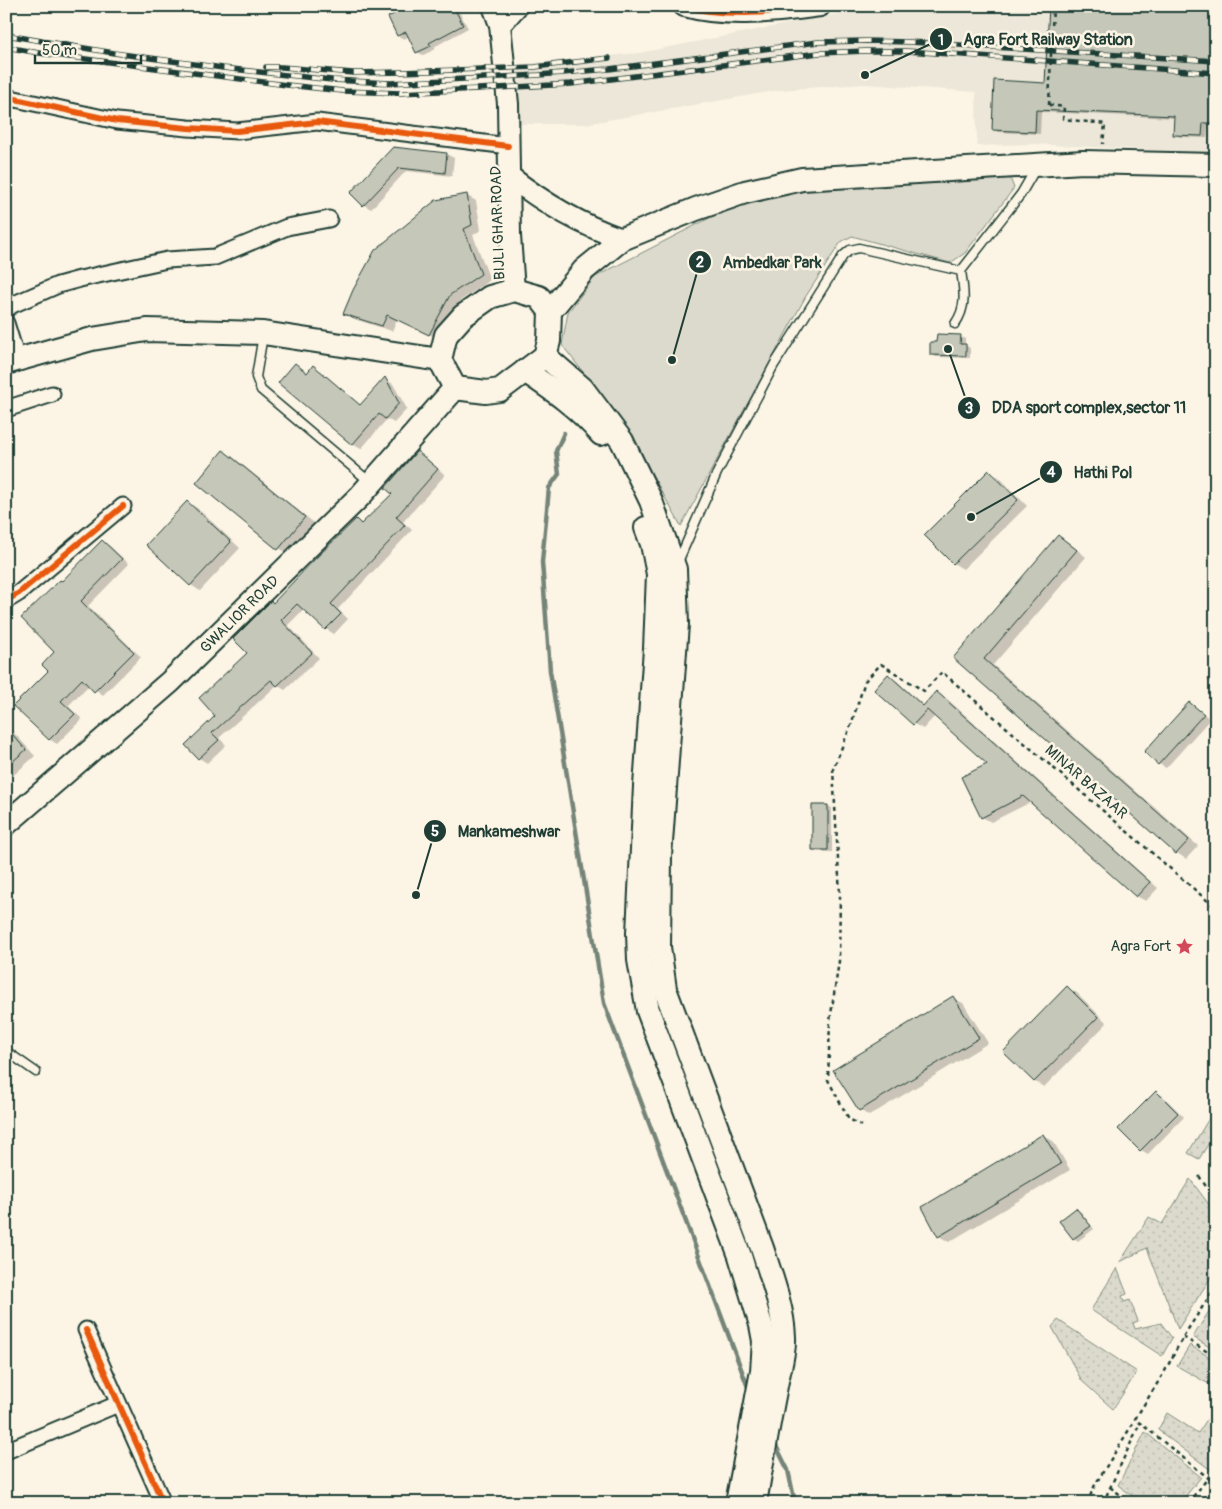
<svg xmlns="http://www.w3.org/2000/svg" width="1222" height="1509" font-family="Pangolin,sans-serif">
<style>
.built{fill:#ece7d8}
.grass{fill:url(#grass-dots);stroke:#7e8c80}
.park{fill:#dcdacc;stroke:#7e8c80}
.shadow{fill:#0003}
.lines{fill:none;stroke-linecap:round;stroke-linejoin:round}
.stream{stroke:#758479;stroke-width:4.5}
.building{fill:#c5c7b9;stroke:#1f3d34}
.service-casing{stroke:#1f3d34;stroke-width:11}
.minor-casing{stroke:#1f3d34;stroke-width:19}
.tertiary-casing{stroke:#1f3d34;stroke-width:24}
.secondary-casing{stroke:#1f3d34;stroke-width:26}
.path{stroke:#1f3d34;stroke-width:2.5;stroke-dasharray:4 4;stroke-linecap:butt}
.service{stroke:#fcf5e5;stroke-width:8}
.minor{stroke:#fcf5e5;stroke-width:15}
.tertiary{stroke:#fcf5e5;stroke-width:20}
.secondary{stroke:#fcf5e5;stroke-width:22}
.rail-casing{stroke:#1f3d34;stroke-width:5.5}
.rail{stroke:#fcf5e5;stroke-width:4;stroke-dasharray:11;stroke-linecap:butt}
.path-bridge{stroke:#1f3d34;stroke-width:2.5;stroke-dasharray:4 4;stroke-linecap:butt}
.cycleway-casing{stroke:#fcf5e5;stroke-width:9}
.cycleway{stroke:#e8590c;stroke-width:6}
.labels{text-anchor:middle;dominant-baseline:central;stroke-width:5;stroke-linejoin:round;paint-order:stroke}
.street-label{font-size:15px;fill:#1f3d34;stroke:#fcf5e5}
.poi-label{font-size:15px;fill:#1f3d34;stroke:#fcf5e5;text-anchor:end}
.leader{fill:none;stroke:#1f3d34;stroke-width:2}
.callout-dot{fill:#1f3d34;stroke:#fcf5e5;stroke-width:2}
.mark-label{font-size:15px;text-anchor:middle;font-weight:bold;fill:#fff}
.callout-label{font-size:16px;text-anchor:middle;font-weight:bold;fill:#1f3d34;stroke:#fcf5e5;stroke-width:5;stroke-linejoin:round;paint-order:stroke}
</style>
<defs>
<pattern id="grass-dots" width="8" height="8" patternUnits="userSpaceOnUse" patternTransform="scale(1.25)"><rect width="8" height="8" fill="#dcdacc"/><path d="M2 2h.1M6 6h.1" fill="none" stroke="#bcbcb0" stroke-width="1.8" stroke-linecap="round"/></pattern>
</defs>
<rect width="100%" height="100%" fill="#fcf5e5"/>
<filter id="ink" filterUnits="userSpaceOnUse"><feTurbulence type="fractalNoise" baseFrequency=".02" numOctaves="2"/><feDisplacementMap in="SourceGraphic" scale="10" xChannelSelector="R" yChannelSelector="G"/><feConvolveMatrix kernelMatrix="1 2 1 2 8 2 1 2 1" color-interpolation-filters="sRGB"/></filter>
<g filter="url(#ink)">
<!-- built -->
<path class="built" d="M877,6H1216V153L1032,144L977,146L976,92L864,84L780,90L585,124H518L513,65L639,53Z"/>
<!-- grass -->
<path class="grass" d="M1216,1107V1147L1209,1143L1199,1159L1188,1153Z
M1190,1179L1213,1210L1211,1218L1216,1226V1269L1178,1329L1147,1248L1120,1262L1149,1217L1162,1224Z
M1117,1268L1127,1294L1122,1296L1124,1302L1130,1300L1138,1321L1133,1323L1135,1329L1161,1323L1172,1338L1162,1356L1091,1310Z
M1216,1300V1351L1193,1337Z
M1058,1320L1137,1372L1113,1409L1082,1381L1052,1327Z
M1190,1345L1216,1361V1388L1177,1366Z
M1167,1413L1198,1433L1210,1415L1216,1419V1474L1158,1430Z
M1145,1432L1201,1477L1180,1503H1142L1118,1485Z"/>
<!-- park -->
<path class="park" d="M1010,178L1014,188L965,253L950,263L852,236L841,242L806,296L681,526L625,426L562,345L568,312L595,277L727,209L778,191Z"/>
<!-- shadow -->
<path class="shadow" d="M413,6H456L468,28L434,47L436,49L423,55L417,52L410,36L404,39L398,36Z
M1216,11V125H1208L1207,138L1180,137L1174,134L1175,118L1041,112L1040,134L998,132L993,129L1046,84Z
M394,149L446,154L454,158L452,176L406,171L371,209L364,205Z
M466,195L476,201L481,230L473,235L490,280L460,301L439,339L397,319L392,331L354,319L345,313Z
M960,336L965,339V345L970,348V358L936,357L932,354Z
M295,365L308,373L313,367L322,372L361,406L385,379L393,384L407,409L394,423L387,419L361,449L352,444Z
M223,451L233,457L314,523L289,554L279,548Z
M417,453L425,457L445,475L403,522L412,530L338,609L348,619L334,634L326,629L304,609L288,625L319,658L285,690L277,685L219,738L226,745L207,763L199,758L187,745L217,716L274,604L356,520L363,524L393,494Z
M989,472L999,477L1027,506L963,569L953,563Z
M187,503L197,508L240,548L200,591L191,585Z
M1059,536L1068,542L1086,557L993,665L1198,846L1186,859L1177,853L954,658Z
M102,541L110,546L129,564L88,606L141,657L103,695L89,685L68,706L82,719L57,744L49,739V671L56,652L62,582Z
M1216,670V687L1207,680Z
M888,676L897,681L924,706L936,692L946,698L1158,888L1146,901L1136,896L1031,802L991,822L982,817L989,764L935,716L923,729L914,724L876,690Z
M1190,703L1210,719L1166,768L1159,764Z
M6,724L35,756L8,780L6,779Z
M828,806L832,808V852H817L813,850Z
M1067,988L1077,993L1107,1023L1044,1087L1035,1082L1004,1052Z
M953,998L963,1003L988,1043L869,1116L860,1110Z
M1156,1092L1163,1096L1184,1117L1148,1154L1141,1150Z
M1043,1135L1053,1141L1070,1170L949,1242L939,1236L923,1207Z
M1076,1209L1081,1212L1094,1229L1078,1241L1074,1238Z"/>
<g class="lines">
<!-- stream -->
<path class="stream" d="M564,433L556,451L559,474L549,488L542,562L550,671L604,1003L749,1390
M774,1442L788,1470L795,1503"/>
</g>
<!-- building -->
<path class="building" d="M410,6H453L463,25L429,43L431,46L416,53L406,32L397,36L388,17Z
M1049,6H1159L1216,10V123H1203L1202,136L1173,135L1174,116L1036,110L1035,132L992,130L994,80L1045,83Z
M393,147L447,153L445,173L399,168L363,206L350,193Z
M467,194L472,225L464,229L481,274L450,295L429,335L387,315L382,326L343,314L353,290L375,250L436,200Z
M937,334L961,335L960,344H966V356L930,355V342H936Z
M295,363L307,373L313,365L360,405L385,377L399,403L385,419L379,414L352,445L278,383Z
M223,450L305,517L278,550L196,483Z
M417,451L438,469L396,517L405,525L331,604L341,614L325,630L297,604L281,620L312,653L277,686L271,680L212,733L219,740L198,759L185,745L215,716L199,698L247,653L233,639L271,601L273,603L314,560L356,519L361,524L392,494L385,488Z
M989,470L1018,500L953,564L924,535Z
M187,501L231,542L190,586L146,545Z
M1058,535L1077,550L984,659L1189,840L1176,854L953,658Z
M102,540L122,559L81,601L107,628L108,627L134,652L94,692L82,679L61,701L75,714L49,740L13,706L48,671L42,665L54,652L21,618L60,580L62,581Z
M888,674L923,706L936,691L1150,882L1136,897L1023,796L981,818L961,777L987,764L927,710L913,725L874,690Z
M1189,702L1204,714L1158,765L1144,752Z
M6,727L26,750L6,767Z
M812,805H828V850H812Z
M1067,986L1098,1017L1034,1082L1003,1052Z
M953,996L979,1038L859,1111L833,1070Z
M1156,1091L1178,1113L1140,1151L1118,1129Z
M1043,1134L1061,1164L938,1237L922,1207Z
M1076,1208L1091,1226L1073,1239L1059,1221Z"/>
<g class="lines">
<defs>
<path id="service" d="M961,271L1021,194L1036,168
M263,335L256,377L261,390L370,482
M678,562L717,473L774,365L843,256L850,250L859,248L961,271C964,291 967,307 955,324
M6,1051L36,1072"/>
<path id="minor" d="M6,97L117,121L188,128L237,131L317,122L508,146
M6,310L12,305L58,285L80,279L167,260L215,257L287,227L329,219
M6,323L17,359
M6,409L52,394
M6,601L19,593L123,506
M86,1330L163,1503
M6,1451L118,1404"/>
<path id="tertiary" d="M493,6L500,25L508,104L510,236L514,290
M684,6C726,18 777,12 820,6
M500,25L517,6
M508,175C542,202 581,225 622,239"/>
<g id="secondary">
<path d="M514,290L539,297L550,311L549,341L545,356L500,390L486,392L455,388L440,360L446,335L463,316L490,297Z"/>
<path d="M550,311L584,270L622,239L696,209L745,192L802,179L1083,162L1216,165"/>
<path d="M545,356L582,388L622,441L651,501L675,569L677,624L660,856L659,947L665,989L762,1248C771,1276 783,1307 784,1337C785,1354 779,1369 776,1386C768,1425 762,1464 755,1503"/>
<path d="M6,363L92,339L147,330L263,333L440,360"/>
<path d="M525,371C553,390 579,408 601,434"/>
<path d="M646,528L652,544L658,574L655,649L645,786L638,933L639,960L648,1011L740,1256L761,1325L764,1341L762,1371L737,1503"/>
<path id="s1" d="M6,824L170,682L361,495L455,388"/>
</g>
</defs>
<!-- service casing -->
<use href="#service" class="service-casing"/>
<!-- minor casing -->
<use href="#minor" class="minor-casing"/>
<!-- tertiary casing -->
<use href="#tertiary" class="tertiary-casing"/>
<!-- secondary casing -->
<use href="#secondary" class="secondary-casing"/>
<!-- path -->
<path class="path" d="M1049,105L1064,107L1063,119L1105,124L1103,144
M862,1126L849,1119L828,1080L830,1021L839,961L840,895L833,769L851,725L865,681L881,664L924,691L942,672L1216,908
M1199,1176L1216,1201
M1216,1213V1221
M1216,1286L1183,1337L1165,1371L1135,1419L1216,1484
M1183,1337L1216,1357
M1110,1487L1131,1503
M1087,1503L1095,1485L1135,1420
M1103,1503L1140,1423
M1188,1503L1208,1478"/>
<!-- service -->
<use href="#service" class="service"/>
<!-- minor -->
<use href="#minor" class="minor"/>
<!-- tertiary -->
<use href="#tertiary" class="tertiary"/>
<!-- secondary -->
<use href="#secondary" class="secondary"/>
<defs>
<path id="rail" d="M6,35L114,53L223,68L332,80L390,83L539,75L609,69L818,42L865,41L910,42L1216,61
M6,47L39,53L287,85L343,91L401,93L571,84L819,53L865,51H907L1216,73
M266,67H282L353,73L402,72L535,67L609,58"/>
</defs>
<!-- rail casing -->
<use href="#rail" class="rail-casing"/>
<!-- rail -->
<use href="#rail" class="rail"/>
<!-- path-bridge -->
<path class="path-bridge" d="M1049,105L1053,6"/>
<defs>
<path id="cycleway" d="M684,6C726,18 777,12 820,6
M6,97L117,121L188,128L237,131L317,122L508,146
M6,601L19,593L123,506
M86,1330L163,1503"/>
</defs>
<!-- cycleway casing -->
<use href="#cycleway" class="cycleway-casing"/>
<!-- cycleway -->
<use href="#cycleway" class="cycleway"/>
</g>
</g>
<!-- icons -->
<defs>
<symbol id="sight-bare" viewBox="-9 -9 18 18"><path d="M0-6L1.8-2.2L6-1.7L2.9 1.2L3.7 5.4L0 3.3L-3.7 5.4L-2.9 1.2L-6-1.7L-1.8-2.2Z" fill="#d1495b" stroke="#fcf5e5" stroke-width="2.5" paint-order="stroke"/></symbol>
</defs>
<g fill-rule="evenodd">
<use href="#sight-bare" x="1172" y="934" width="25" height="25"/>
</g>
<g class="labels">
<!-- street labels -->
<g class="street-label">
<text transform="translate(498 223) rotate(-92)">BIJLI GHAR ROAD</text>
<text stroke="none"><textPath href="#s1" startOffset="314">GWALIOR ROAD</textPath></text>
<text transform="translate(1086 782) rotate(41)">MINAR BAZAAR</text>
</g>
<!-- poi labels -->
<g class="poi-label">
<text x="1171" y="946">Agra Fort</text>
</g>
</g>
<!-- callouts -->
<path class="leader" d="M865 75L941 39M672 360L700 262M948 349L969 408M971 517L1051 472M416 895L435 831"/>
<g class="callout-dot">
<circle cx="865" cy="75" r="5"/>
<circle cx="672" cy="360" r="5"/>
<circle cx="948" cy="349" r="5"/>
<circle cx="971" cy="517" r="5"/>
<circle cx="416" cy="895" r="5"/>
<circle cx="941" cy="39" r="12"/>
<circle cx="700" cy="262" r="12"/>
<circle cx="969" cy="408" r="12"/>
<circle cx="1051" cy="472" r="12"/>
<circle cx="435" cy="831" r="12"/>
</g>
<g class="mark-label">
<text x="941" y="45">1</text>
<text x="700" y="267">2</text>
<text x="969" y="413">3</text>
<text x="1051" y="477">4</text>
<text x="435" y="836">5</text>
</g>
<g class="callout-label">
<text x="1048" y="45">Agra Fort Railway Station</text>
<text x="772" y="268">Ambedkar Park</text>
<text x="1089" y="413">DDA sport complex,sector 11</text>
<text x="1103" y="478">Hathi Pol</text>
<text x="509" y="837">Mankameshwar</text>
</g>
<!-- margin -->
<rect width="1222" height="1509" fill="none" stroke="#fcf5e5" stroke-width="25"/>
<rect x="12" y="12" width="1197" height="1484" fill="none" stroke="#1f3d34" stroke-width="2" filter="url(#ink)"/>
<!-- scale -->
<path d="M35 55v8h106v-8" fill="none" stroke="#1f3d34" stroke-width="2.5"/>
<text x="42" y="55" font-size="15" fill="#1f3d34" stroke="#fcf5e5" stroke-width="4" paint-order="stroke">50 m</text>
</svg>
